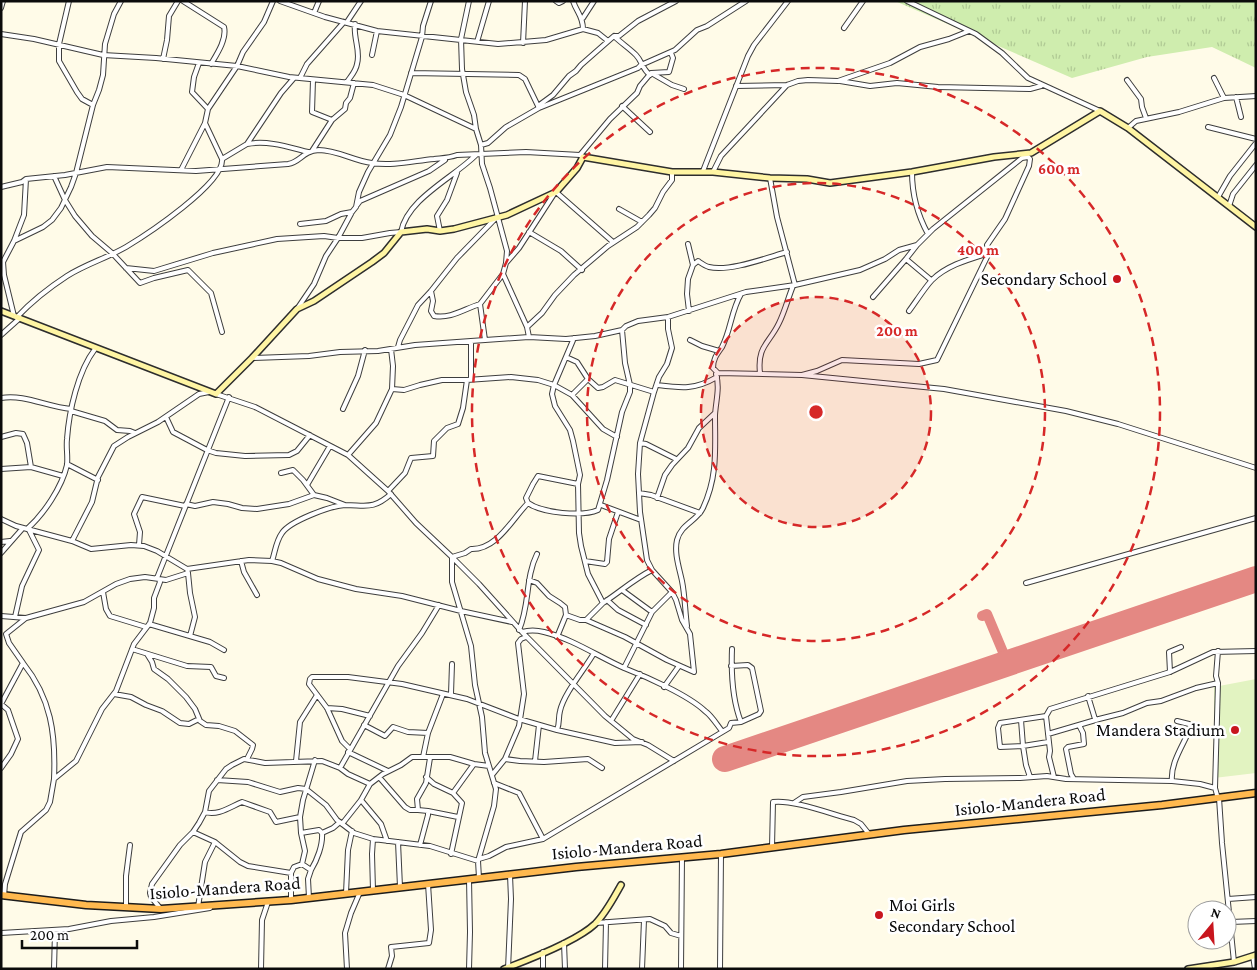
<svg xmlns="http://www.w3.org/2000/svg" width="1257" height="970" font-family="'Crimson Pro',serif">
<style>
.grass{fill:url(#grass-tufts)}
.pitch{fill:#e2f3c1}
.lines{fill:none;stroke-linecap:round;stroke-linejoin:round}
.taxiway{stroke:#e48883;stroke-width:10}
.runway{stroke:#e48883;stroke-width:26}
.minor-casing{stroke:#3e3e3e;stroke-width:6}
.secondary-casing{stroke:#2d2d2d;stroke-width:8}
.trunk-casing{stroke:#1c1c1c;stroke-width:9}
.minor{stroke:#fff;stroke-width:4}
.secondary{stroke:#fff5a3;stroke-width:5}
.trunk{stroke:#ffb94f;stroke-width:6}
.ring{fill:none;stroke:#d62828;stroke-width:2.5;stroke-dasharray:9 6}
.poi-dot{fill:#c8161e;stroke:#fff;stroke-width:2}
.labels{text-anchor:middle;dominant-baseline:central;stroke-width:5;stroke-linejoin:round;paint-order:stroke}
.poi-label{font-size:18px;fill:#0b0b0b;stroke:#fff;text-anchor:end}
.street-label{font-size:18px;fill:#0b0b0b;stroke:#fff}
.centre{fill:#d62828;stroke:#fff;stroke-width:2.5}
.ring-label{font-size:15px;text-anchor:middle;font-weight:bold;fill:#d62828;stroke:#fff;stroke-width:5;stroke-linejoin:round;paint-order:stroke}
</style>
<defs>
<pattern id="grass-tufts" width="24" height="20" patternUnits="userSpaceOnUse" patternTransform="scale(1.25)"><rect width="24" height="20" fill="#cfedae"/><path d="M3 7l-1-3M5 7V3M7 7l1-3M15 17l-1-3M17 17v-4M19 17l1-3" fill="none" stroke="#b0ca94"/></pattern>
</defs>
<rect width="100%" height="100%" fill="#fffbe8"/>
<!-- grass -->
<path class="grass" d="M895,1H1256V68L1212,47L1147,57L1072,78Z"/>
<!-- pitch -->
<path class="pitch" d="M1256,679V773L1214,778V687Z"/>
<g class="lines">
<!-- taxiway -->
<path class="taxiway" d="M982,616L987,614L1008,664"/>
<!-- runway -->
<path class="runway" d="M725,759L1256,579"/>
<defs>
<path id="minor" d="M69,1L59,44V61L77,92L82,99L93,105
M183,1L224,27C227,39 217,54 211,64
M280,1L325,17L377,31L498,44L546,40L583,29L598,33L608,41
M469,1L461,39L462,69L466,92L474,115L476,129L481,145L482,164L490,188L507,251L506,263
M556,1L559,3L563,1
M573,1C577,13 583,16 583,29
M907,1L976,34L1002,53L1028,78L1100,111
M1,8L3,1
M314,13L319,1
M583,18L594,1
M347,22L361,1
M844,28L863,1
M1,34L34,39L103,55L156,58L237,66L289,77L373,85L404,95L476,129
M614,36C621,43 629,48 636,55C642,61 642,69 650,75
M477,42L489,1
M523,43L525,1
M372,55L377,31
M163,59L167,40L169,16L178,1
M199,63L194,77L192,92L208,109
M411,73L519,75L525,79L538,106
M653,74L672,85L684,89
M300,78L307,64L344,22
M1214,78L1224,98
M313,80L312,112L332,120
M1127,80L1141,99L1142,107L1146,118
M840,81L870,86L897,83L938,87L1030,89L1041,86
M347,82C351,76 356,71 357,64C361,51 353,38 355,24
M736,86L787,85L798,81L808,80L838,81L890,63L920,47L949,39L969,31
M1236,97L1241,117
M622,106L650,132
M539,108L638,68L641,65L675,50L697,30L707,26L746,1
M205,123L222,159
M1208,127L1256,139
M1128,128L1136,121L1179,112L1224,98L1256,96
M247,144C268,140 288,147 308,152
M481,145L488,143L506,127L539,108L538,106L553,95L569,76L576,71L581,65L614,36H619L638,21L676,1
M312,151L332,120L345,109L346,103L350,98L354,83
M580,155L610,119L637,93L640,86L651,73L669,72L673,58L671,53
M181,170L205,123L208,109L237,66L243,52L264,22L273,1
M703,171L748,56L754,45L788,1
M713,172L721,156L787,85
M912,172C912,194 917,214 928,234
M54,176L65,200L75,216L92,236L112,253L140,283L154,278L188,270L211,293L222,332
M770,178L777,217L795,285
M1,187L22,182L26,179L65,175L107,167L196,171L288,164C301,162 302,151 319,150C337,150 354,161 372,163C393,166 413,161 434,159C442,158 449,158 457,155L526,152L580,155L583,157
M556,192L613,242
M1218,197L1230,176L1256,143
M357,205L360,201L429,171L445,160
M1229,206L1233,194L1256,165
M619,209L642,222
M300,224L326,221L341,214L352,212
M440,231L437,216L447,200L457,173
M529,232L561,251L582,270
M14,241L43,227L52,220L61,208L71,187L76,173L93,105L99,90L103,75L105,44L114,14L121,1
M688,244L693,265L688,279L687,294L689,311
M906,259L931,280
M693,265L698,261C701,263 705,266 709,267C729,272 766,258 787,252
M126,268L154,271L213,253L277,239L324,236L338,238H362L390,233L401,232C407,199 453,178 476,155
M503,274L527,327L529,337
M431,291L433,301L431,311L434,316C451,319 464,309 480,304
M873,297L906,259L917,245
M297,309L314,284L326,256L338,238L352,212L356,207L359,192L368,172L390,135L401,107L422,37L423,26L431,1
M909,311C915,303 926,286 932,280C947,265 970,259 989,253
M14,316L4,275L3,262L14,241L24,215L26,179
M17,317C33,300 47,289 67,276C86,264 107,258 126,247C146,235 225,183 222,159L247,144L281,93L294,78
M527,327L542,313L555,295L574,275L608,246L637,227L649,215L655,208L663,192L672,180V172
M1,335L20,318
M485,340L480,304L503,274L506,263L519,248L554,194
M690,340L702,346L719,351
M398,347L400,340L418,305L431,291L457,258L495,219
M566,357L577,362L588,379
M252,358L309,356L340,352L378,351L415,345L485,340L529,337L566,339L595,336L622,330L626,326L638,321L668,317L746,292L795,285L860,270L885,259L899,250L917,245L933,229L1022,158L1028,157L1026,154L1028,153
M718,373L802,375L817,371L842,360L919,364L937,360L989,253L987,245L1005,219L1029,166L1030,159L1028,157
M760,373C757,346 769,344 779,323C785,311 788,298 793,286
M802,375L944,389L1066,411L1118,424L1256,468
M471,379V341
M657,385C681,388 695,390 717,377
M392,389L404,390L420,385L442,380H467L511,377L538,380L554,385L572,395L603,429L617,437
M216,394L255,407L348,455L388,491L416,523L452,557V582L471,646L475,685L482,717L485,753L496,789L494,806L478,861L479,878
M572,395L588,379L598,388L603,387L615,380L654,392
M1,398C25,394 47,407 71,409
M343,409L358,376L365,350
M71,411L105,421L117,430L130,431L135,433
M166,417L173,432L207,450L216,453L245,456L289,455L297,451L310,435
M1,437L16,433L23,434L27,443L31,467
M640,443L646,444L676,459
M348,455L376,423L392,389L393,366L391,349
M67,464L98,480
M1,469L31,467L63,476
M281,473L293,470L303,480L314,495
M307,485L330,446
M388,491L405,473L411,458L433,456L434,441L447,428L458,424L463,408L467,380
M639,493L651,495L700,513
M657,498L665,475L672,465L688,448L699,428L715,413
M528,503L526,498L533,484L538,476L578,484
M186,504L195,506L213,502L228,504L242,508L257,509L289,504L314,495L327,498L345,505
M601,505L641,520
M1,519L16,526L72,541L91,549L131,545L144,546L157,551L187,569L249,560L272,561L281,563L318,579L356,589L402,596L461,611L512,622
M27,529C44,514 62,487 67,465C68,455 66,448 67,439C69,411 78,371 95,349
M72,541L92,502L98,477L114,446L128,437L158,422L199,394L209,392
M1,542L10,541
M139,545L140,532L134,514L142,497L185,506
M1,553L23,528
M452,557L465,553L471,549C497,550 512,519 528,503C542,513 582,517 598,510L607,480L622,412L630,392V385L625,363L622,330
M452,557L479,584L522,632L605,716L633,739L648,745L674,761
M241,561L244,572L257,595
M272,561C275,552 276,541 282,533C290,521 330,506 345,505C366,505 373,510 391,494
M585,561L605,564L607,562L609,539L618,512
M188,573L190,593L195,617L190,636
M157,578L229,397
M529,580L537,583L549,596L560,603L565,607L566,615
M1026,583L1256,518
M622,590L652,612
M103,592L106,609L110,616L146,627
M607,600L618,610L646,625
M603,603C620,592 634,579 652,570
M1,616L26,618L84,602L116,584L130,579L145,577L166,580L188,573L187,569
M15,617L22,586L39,550L29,530
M586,620L625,637L667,660L694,672L690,634L682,620L676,600L672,592L652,570L647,560L640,512L638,474L640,443L654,392L659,377L667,364L672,348L668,329V317
M149,624L210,642L224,650
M687,626C685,611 685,596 682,581C679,567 674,553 677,540C681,524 697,521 703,508C718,476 715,449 715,415C716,400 720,388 716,374L718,373L713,368C713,359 717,354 722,347C731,330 731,311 741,294
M519,630C530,605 525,578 537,554
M522,632C529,630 536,630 544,632C573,639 597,656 624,668C647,677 688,695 705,711C712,716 717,725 722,731
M557,637L566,615L580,620H586L603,603L588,574L581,546L579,533L578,484L580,475L573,441L570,430L555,406L552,394L554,385L574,338
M132,649L187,666L211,667L216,676L224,678
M147,654L152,662L154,669L168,679L186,697L195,709L200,721L206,725L219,726L235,731L253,745L252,749L247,759
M23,663C51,698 56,734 54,779
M731,666L748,665L752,668L761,711L759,714L741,722
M624,668L652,612L672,592
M1170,672L1169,652L1181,647
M664,687L679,666
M114,694L131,697L146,705L162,711L180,723L189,724L199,719
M451,694L452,664
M1088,696L1095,719
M1,704L23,663L9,643L6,634L26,618
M327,708L342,709L370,716
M1021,720L1023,746L1000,747L998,728L1000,723L1046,716
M611,721L640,674
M364,725L385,736L393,727L408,732L428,733
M557,730C560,722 558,719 560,711C564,693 585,669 594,653
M1048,734L1099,719L1123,713L1147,703L1161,701L1196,688L1218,683L1216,676L1218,651
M350,749L342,741L327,708L309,684L310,679L312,677H348L402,684L467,699L519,719L557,730L615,743L642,742
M348,752L388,771
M423,757L428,733L443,694
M505,759L520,761L544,762L588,759L602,768
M296,761L300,722L317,695
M535,761L539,725
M1,768L11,754L18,739L8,710L1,704
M340,768L398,666L422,633L439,605
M492,775L505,759L519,726L524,694L518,643L521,639L526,637
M379,777L405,807L410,810H418
M426,777L434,784L453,793L462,803L451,854
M1030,777L1026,765L1023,746L1048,742
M1054,777L1049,757L1050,751L1046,716L1050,709L1170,672L1213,652L1256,651
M1074,779L1071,774L1066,749L1068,747L1084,744L1083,733L1079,725
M217,780L248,782L280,792L298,788L306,789L326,805L337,820L354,833L373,839L430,846L478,861
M1172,781C1170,762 1185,743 1191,726L1189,724L1177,721
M494,783L519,793L543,839
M1215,788L1218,683
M453,793L474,764
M361,800L381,824L387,841
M794,803L803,797L841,792L907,781L945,779L1020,778L1047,776L1066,779L1172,781L1200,784L1215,788L1217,795L1219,798L1222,843L1234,962
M428,811L458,817
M205,812C218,816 230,807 242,802L270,812L276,822L300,817
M342,824L361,800L370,784L383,774L401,765L412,757H450L474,764L489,766
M193,832L215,842L240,862L248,866L291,873
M301,833L319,830L322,833L333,828L340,822
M373,839L372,854L373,890
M398,842L400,887
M420,845L428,815V811L418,810L417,799L426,783L430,758
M772,847L773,802C792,799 834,815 854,820L861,824L869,834
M479,859L489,856L506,847L543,839L729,728L731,723L741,722C732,699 731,674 732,649
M311,870C317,860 323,845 322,833
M346,893L348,850L352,831
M4,896L5,884L21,832L46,810L50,802L54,779L76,761L102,709L116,691L134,644L150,623L154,608V598L160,582L159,579
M309,898L308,879L311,870L302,864L305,851L301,833L300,817L303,800L315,760
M1228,899L1256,897
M291,900V873L294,867L302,864
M126,907V876L130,845
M198,907L205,862L215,842
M160,908L151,897L150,893L152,884L180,845L193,832L199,823L205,812L209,791L226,769L232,765L244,759L265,763L322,761L340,768L348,774L370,784
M1231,922L1256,921
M596,923L650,919L665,926L671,933L681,936
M1,933L69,929L111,921L154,917L210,908
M564,943L565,969
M543,952V969
M1253,956L1255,969
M54,969L55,931
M261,969L262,920L268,902
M347,969L345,933L351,913L360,892
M388,969L392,956L391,947L429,943L431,930L428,884
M469,969L470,932L469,879
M508,969L511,899L510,875
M605,969L606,922
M642,969L644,920
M681,969L682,857
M720,969L721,854"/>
<path id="secondary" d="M1,311L216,394L252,358L297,309L314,301L372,262L384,253L401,232L427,229L440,231L454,229L507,215L556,192L577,168L583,157L672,172H713L770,178L807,179L830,183L912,172L994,157L1031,153L1100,111L1128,128L1256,227
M504,969C528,960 577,941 595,924C606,913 613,899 621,885
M1188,969L1234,962L1256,955"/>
<path id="trunk" d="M1,895L86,905L161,909L291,900L576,867L721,854L904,830L1162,805L1256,793"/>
</defs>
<!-- minor casing -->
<use href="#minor" class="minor-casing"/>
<!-- secondary casing -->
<use href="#secondary" class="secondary-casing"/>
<!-- trunk casing -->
<use href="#trunk" class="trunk-casing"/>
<!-- minor -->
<use href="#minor" class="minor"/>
<!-- secondary -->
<use href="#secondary" class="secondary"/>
<!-- trunk -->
<use href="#trunk" class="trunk"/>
</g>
<!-- distance rings -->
<circle cx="816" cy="412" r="115" fill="#d62828" fill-opacity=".12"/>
<g class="ring">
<circle cx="816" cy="412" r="115"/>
<circle cx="816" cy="412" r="229"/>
<circle cx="816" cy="412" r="344"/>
</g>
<!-- markers -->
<g class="poi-dot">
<circle cx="1117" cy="279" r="5"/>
<circle cx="1235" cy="730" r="5"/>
<circle cx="879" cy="915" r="5"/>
</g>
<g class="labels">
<!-- poi labels -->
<g class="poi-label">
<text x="1107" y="279">Secondary School</text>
<text x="1225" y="730">Mandera Stadium</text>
<text x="889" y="905" text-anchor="start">Moi Girls<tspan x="889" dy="21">Secondary School</tspan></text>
</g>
<!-- street labels -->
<g class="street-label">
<text transform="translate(1030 802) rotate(-6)">Isiolo-Mandera Road</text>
<text transform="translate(627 847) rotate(-5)">Isiolo-Mandera Road</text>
<text transform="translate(225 888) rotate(-4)">Isiolo-Mandera Road</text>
</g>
</g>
<circle cx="816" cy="412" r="8" class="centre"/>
<g class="ring-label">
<text x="1059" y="174">600 m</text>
<text x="978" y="255">400 m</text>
<text x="897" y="336">200 m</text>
</g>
<!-- border -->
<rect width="1257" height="970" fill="none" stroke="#0b0b0b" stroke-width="5"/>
<!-- north arrow -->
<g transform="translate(1212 925) rotate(18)"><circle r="24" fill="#ffffff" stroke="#9d9d9d"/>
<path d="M0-4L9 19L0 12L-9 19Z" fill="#c8161e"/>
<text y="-8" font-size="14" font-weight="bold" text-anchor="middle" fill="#0b0b0b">N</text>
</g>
<!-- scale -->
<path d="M22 940v8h115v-8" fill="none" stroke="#0b0b0b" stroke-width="2.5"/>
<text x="30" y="940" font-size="15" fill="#0b0b0b" stroke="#ffffff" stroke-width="4" paint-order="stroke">200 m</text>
</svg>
